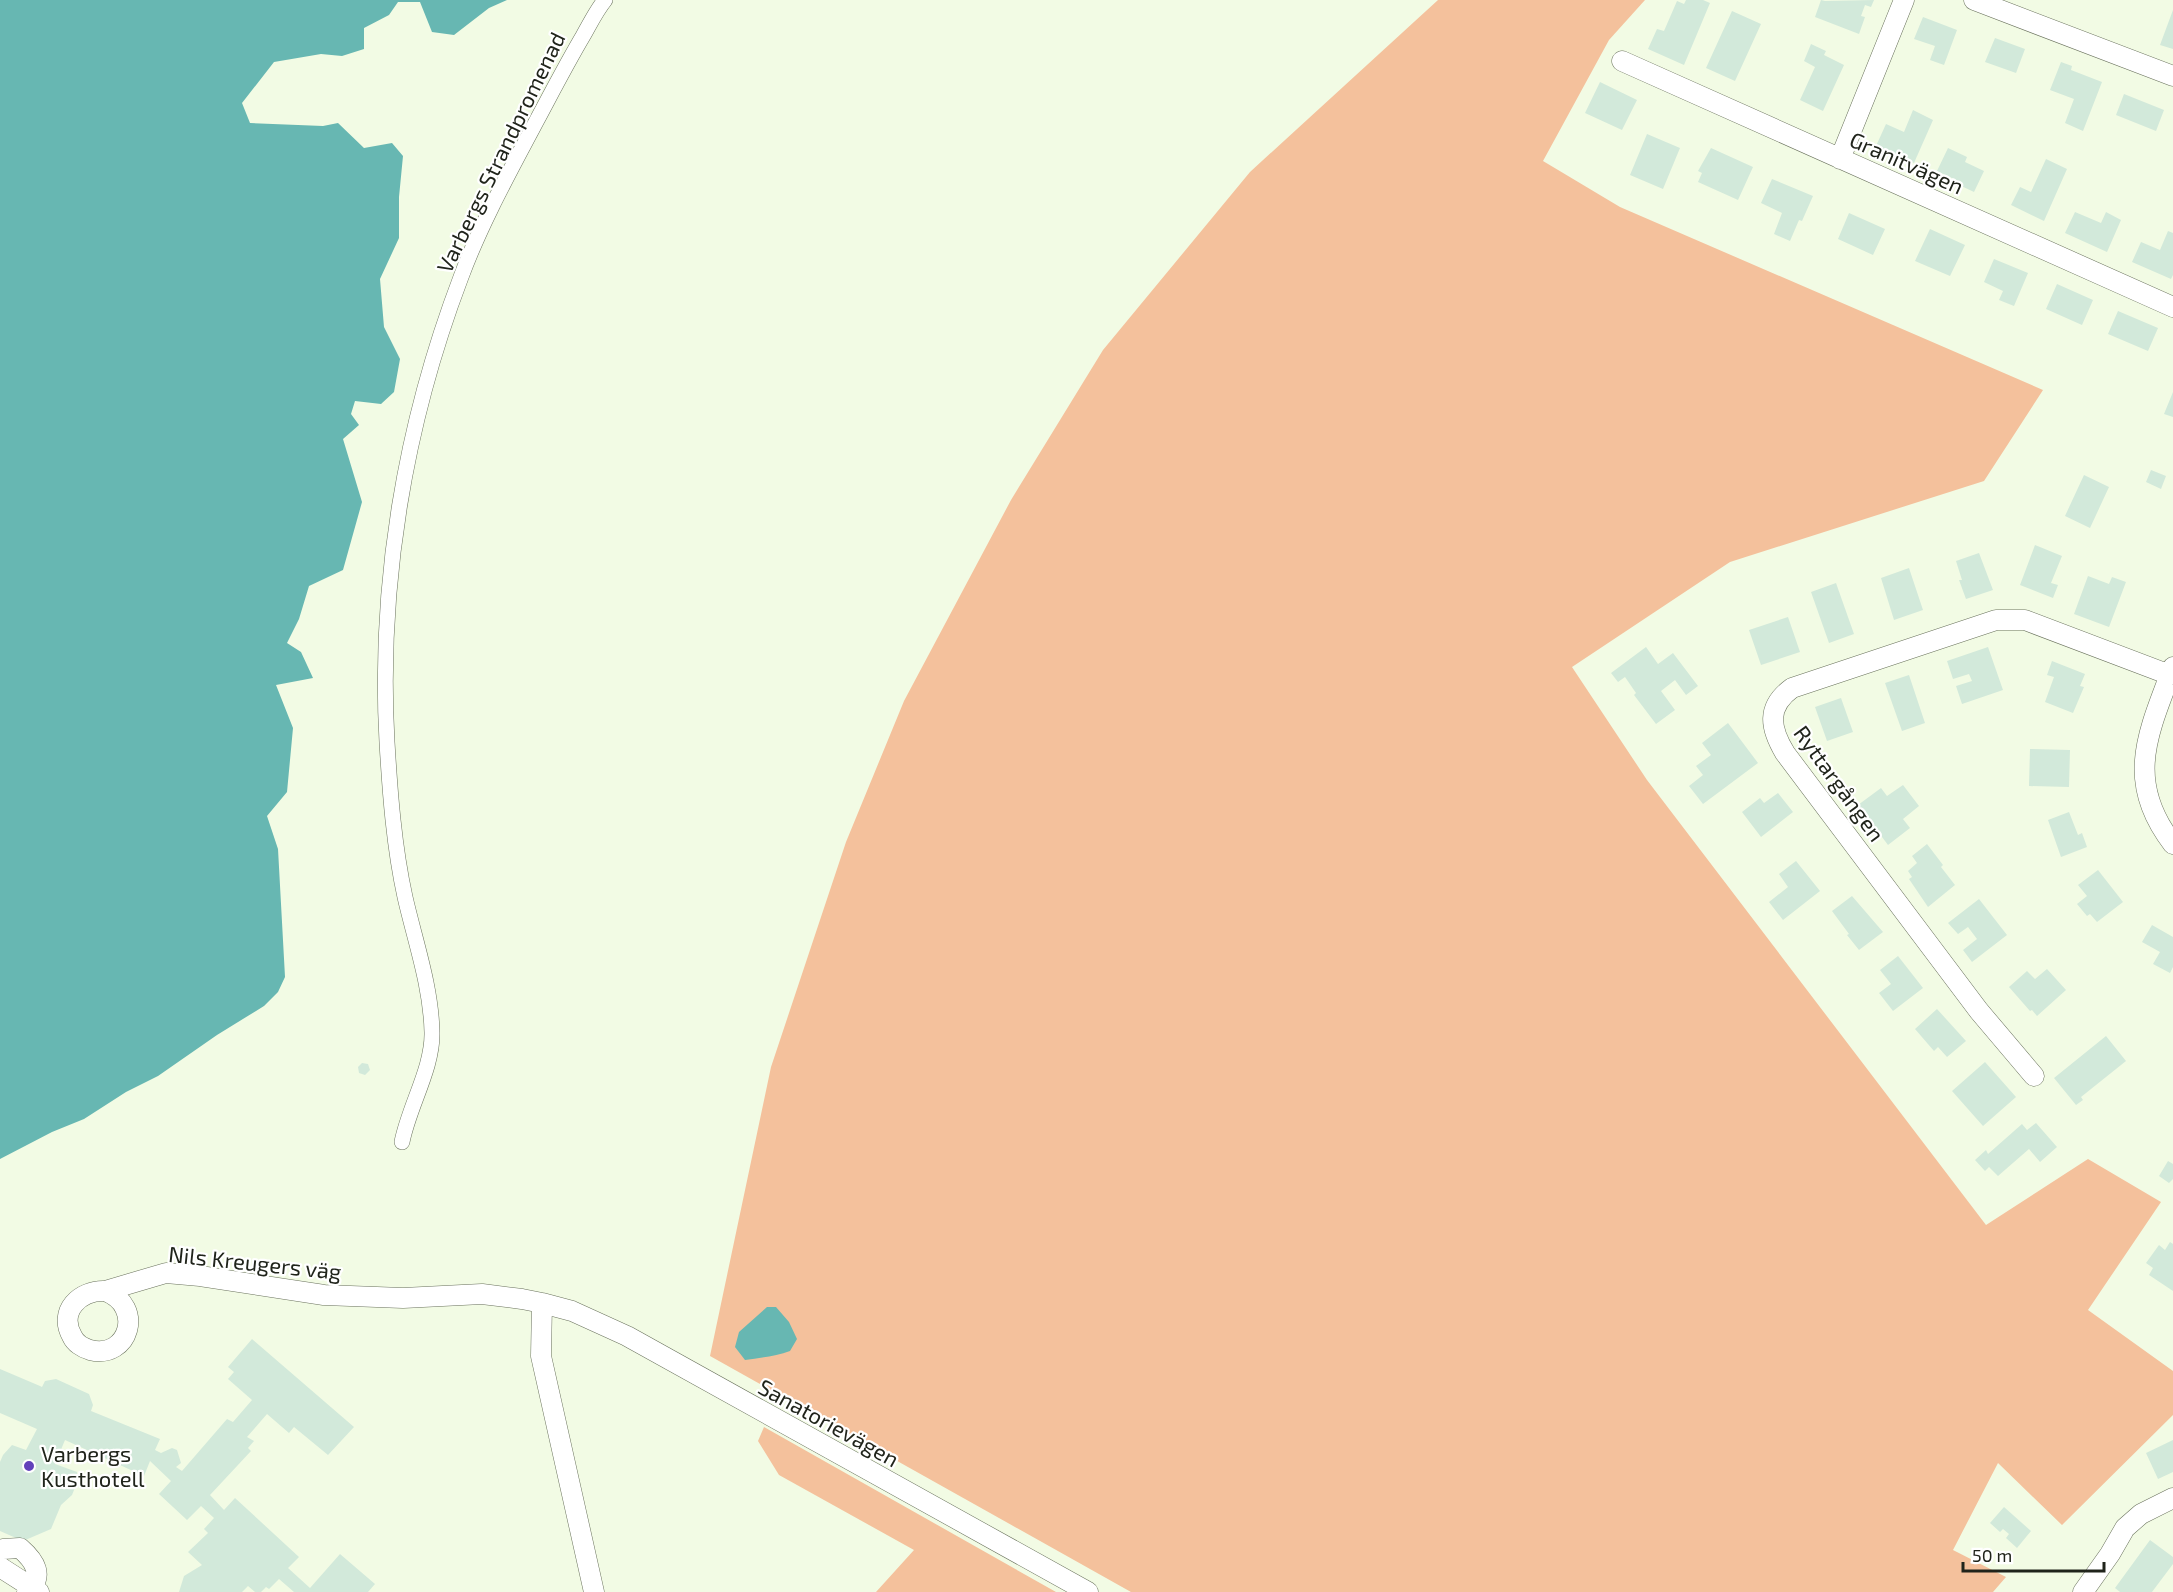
<svg xmlns="http://www.w3.org/2000/svg" width="2173" height="1592" font-family="'Exo 2',sans-serif">
<style>
.green{fill:#f4c19c}
.water{fill:#67b7b2}
.building{fill:#d2e9da}
.lines{fill:none;stroke-linecap:round;stroke-linejoin:round}
.pedestrian-casing{stroke:#6a725d;stroke-width:16}
.minor-casing{stroke:#6a725d;stroke-width:21}
.pedestrian{stroke:#fff;stroke-width:15}
.minor{stroke:#fff;stroke-width:20}
.poi-dot{fill:#6241ba;stroke:#fff;stroke-width:2}
.labels{text-anchor:middle;dominant-baseline:central;stroke-width:4.5;stroke-linejoin:round;paint-order:stroke}
.street-label{font-size:22px;fill:#20241b;stroke:#fff}
.poi-label{font-size:22px;fill:#20241b;stroke:#fff;text-anchor:start}
</style>
<rect width="100%" height="100%" fill="#f2fbe4"/>
<!-- green -->
<path class="green" d="M1438,0H1645L1609,40L1543,161L1620,207L2043,390L1984,481L1730,562L1572,667L1647,780L1986,1225L2088,1159L2161,1202L2088,1310L2173,1371V1415L2062,1525L1998,1463L1953,1550L2006,1577L1993,1592H1131L710,1356L771,1067L846,842L904,701L1011,500L1103,350L1250,172Z
M764,1427L1056,1592H876L914,1550L779,1475L758,1441Z"/>
<!-- water -->
<path class="water" d="M0,0H507L489,8L454,35L432,32L420,2H398L389,15L364,28V49L342,56L321,54L274,62L242,103L250,123L323,126L338,123L364,148L392,143L403,156L399,197V238L380,279L384,327L400,359L394,392L381,404L355,401L351,414L359,425L343,439L362,502L343,570L309,586L299,619L287,643L301,652L313,678L276,685L293,728L287,792L267,816L278,849L285,977L278,992L264,1006L217,1035L158,1076L126,1092L84,1119L52,1132L0,1159Z
M767,1307H776L789,1322L797,1339L790,1351C776,1356 760,1358 745,1360L735,1347L739,1332Z"/>
<!-- building -->
<path class="building" d="M1686,0H1703L1710,3L1684,65L1648,49L1657,29L1664,31L1677,1L1684,4Z
M1821,0L1825,1L1874,0L1871,7L1865,5L1861,16L1865,17L1859,34L1815,17Z
M2173,10V49L2160,45Z
M1732,11L1761,24L1735,81L1706,68Z
M1923,17L1957,30L1944,65L1930,60L1935,46L1914,39Z
M1995,38L2025,49L2016,73L1985,62Z
M1811,44L1826,51L1824,55L1844,65L1823,111L1800,100L1815,67L1804,61Z
M2061,62L2072,66L2071,70L2102,82L2083,131L2065,123L2074,99L2050,90Z
M1600,82L1637,100L1622,130L1585,113Z
M2124,94L2164,110L2156,131L2116,115Z
M1913,110L1933,120L1914,163L1876,146L1886,124L1904,132Z
M1647,134L1680,148L1663,189L1630,175Z
M1711,148L1753,167L1738,200L1698,182L1702,173L1698,171Z
M1948,148L1967,157L1965,162L1984,171L1974,192L1955,183L1956,180L1937,171Z
M2046,159L2067,169L2044,221L2011,205L2020,187L2031,192Z
M1772,179L1813,196L1802,221L1799,220L1790,241L1774,234L1782,213L1761,203Z
M2075,212L2101,223L2106,212L2121,220L2107,252L2065,233Z
M1849,213L1885,229L1873,255L1838,239Z
M1930,229L1965,245L1950,276L1915,261Z
M2168,231L2173,233V275L2171,279L2132,262L2141,242L2160,250Z
M1994,259L2028,273L2014,306L1999,300L2003,291L1984,282Z
M2057,284L2093,300L2082,325L2046,309Z
M2118,311L2158,328L2148,351L2108,334Z
M2173,392V417L2164,414Z
M2151,470L2166,476L2161,489L2146,482Z
M2084,475L2109,487L2090,528L2065,516Z
M2035,545L2062,556L2051,583L2058,585L2053,598L2020,585Z
M1979,553L1993,590L1966,599L1959,580H1962L1956,561Z
M1909,568L1923,610L1894,620L1881,578Z
M2088,576L2109,584L2112,577L2126,582L2109,627L2074,614Z
M1836,583L1854,634L1829,643L1811,592Z
M1788,617L1800,652L1761,665L1749,630Z
M1646,647L1658,664L1673,653L1698,686L1686,695L1675,680L1661,691L1675,710L1656,724L1634,695L1636,693L1625,677L1618,682L1611,673Z
M1988,647L2003,690L1962,704L1956,686L1972,681L1969,674L1953,679L1947,661Z
M2052,661L2085,674L2080,686L2084,687L2073,713L2045,702L2054,677L2047,675Z
M1909,675L1925,723L1902,731L1885,683Z
M1841,698L1853,732L1827,741L1815,707Z
M1728,723L1758,763L1703,804L1689,786L1703,775L1696,766L1711,755L1702,743Z
M2030,749L2070,750L2069,787L2029,786Z
M1903,785L1919,806L1903,819L1910,828L1888,845L1858,805L1881,788L1887,796Z
M1778,793L1793,812L1761,837L1742,812L1760,798L1764,803Z
M2069,812L2078,835L2082,833L2087,847L2061,857L2048,820Z
M1927,844L1943,865L1941,867L1955,885L1928,907L1909,879L1912,877L1908,871L1917,863L1912,856Z
M1796,861L1820,891L1783,920L1769,902L1788,887L1779,874Z
M2098,870L2123,902L2097,922L2090,914L2087,916L2077,904L2087,896L2078,885Z
M1852,896L1883,932L1859,950L1847,935L1849,934L1832,911Z
M1979,899L2007,935L1972,962L1963,950L1977,939L1968,927L1958,934L1948,923Z
M2152,925L2173,937V967L2170,973L2153,964L2160,952L2142,942Z
M1898,956L1923,988L1893,1011L1879,993L1891,984L1880,970Z
M2047,969L2066,990L2037,1016L2032,1010L2030,1011L2009,987L2027,971L2035,979Z
M1937,1009L1966,1041L1947,1057L1938,1047L1934,1051L1915,1029Z
M2106,1036L2126,1061L2081,1097L2083,1100L2076,1105L2054,1078Z
M1985,1062L2016,1097L1983,1126L1952,1091Z
M362,1063L368,1064L370,1070L365,1075L359,1073L358,1067Z
M2036,1123L2057,1147L2040,1162L2029,1149L1998,1176L1989,1167L1985,1171L1975,1160L1986,1150L1988,1154L2022,1124L2027,1130Z
M2168,1161L2173,1164V1179L2169,1183L2159,1176Z
M2170,1242L2173,1244V1291L2149,1275L2153,1268L2146,1263L2159,1245L2165,1250Z
M252,1339L354,1427L328,1455L294,1427L289,1433L267,1414L247,1437L254,1441L248,1448L251,1451L210,1495L224,1510L235,1498L299,1557L288,1568L310,1588L340,1554L375,1584L368,1592H294L279,1579L269,1589L266,1587L261,1592H255L248,1586L242,1592H179L184,1576L202,1565L188,1552L208,1533L204,1529L214,1518L201,1506L187,1520L159,1494L171,1481L150,1461L144,1476L65,1440L55,1464L77,1472L76,1485L72,1495L61,1505L51,1529L23,1541L0,1531V1462L3,1455L12,1445L26,1450L37,1429L0,1413V1369L40,1386L42,1387L45,1381L56,1379L89,1394L93,1405L91,1411L160,1439L155,1450L161,1453L172,1448L177,1450L181,1463L176,1467L182,1471L227,1419L233,1422L252,1400L228,1379L234,1372L228,1367Z
M2173,1440V1472L2158,1479L2146,1453Z
M2004,1507L2031,1531L2017,1548L2006,1538L2009,1534L2003,1529L2000,1532L1990,1523Z
M2150,1540L2173,1557V1564L2152,1592H2120L2115,1588Z"/>
<g class="lines">
<defs>
<path id="pedestrian" d="M402,1142C409,1106 433,1068 432,1032C431,986 415,941 405,897C394,847 390,793 387,742C378,584 405,424 461,277C481,223 510,171 537,120C552,92 567,63 583,36C590,24 596,11 605,0"/>
<path id="minor" d="M1974,0L2173,76
M1622,61L2173,307
M1840,159L1904,0
M2173,667C2148,733 2124,781 2173,844
M2034,1076L1979,1011L1785,753C1770,728 1766,707 1792,688L1996,620H2025L2170,675
M105,1291C145,1306 129,1360 90,1350C83,1348 75,1343 72,1336C58,1311 80,1290 105,1291L166,1273L200,1276L324,1295L403,1298L482,1294L522,1299L542,1303
M0,1552L3,1549L20,1548C35,1561 45,1576 27,1592
M0,1567L39,1592
M594,1592L541,1356L542,1303L572,1311L627,1336L1088,1592
M2083,1592L2110,1554L2125,1528L2141,1514L2173,1498"/>
</defs>
<!-- pedestrian casing -->
<use href="#pedestrian" class="pedestrian-casing"/>
<!-- minor casing -->
<use href="#minor" class="minor-casing"/>
<!-- pedestrian -->
<use href="#pedestrian" class="pedestrian"/>
<!-- minor -->
<use href="#minor" class="minor"/>
</g>
<!-- markers -->
<circle class="poi-dot" cx="29" cy="1466" r="6"/>
<g class="labels">
<!-- street labels -->
<g class="street-label">
<text transform="translate(500 152) rotate(-64)">Varbergs Strandpromenad</text>
<text transform="translate(1907 162) rotate(24)">Granitvägen</text>
<text transform="translate(1840 783) rotate(54)">Ryttargången</text>
<text transform="translate(255 1262) rotate(6)">Nils Kreugers väg</text>
<text transform="translate(829 1422) rotate(29)">Sanatorievägen</text>
</g>
<!-- poi labels -->
<g class="poi-label">
<text x="41" y="1453">Varbergs<tspan x="41" dy="25">Kusthotell</tspan></text>
</g>
</g>
<!-- scale -->
<path d="M1963 1562v9h141v-9" fill="none" stroke="#20241b" stroke-width="3"/>
<text x="1972" y="1562" font-size="18" fill="#20241b" stroke="#ffffff" stroke-width="4.5" paint-order="stroke">50 m</text>
</svg>
